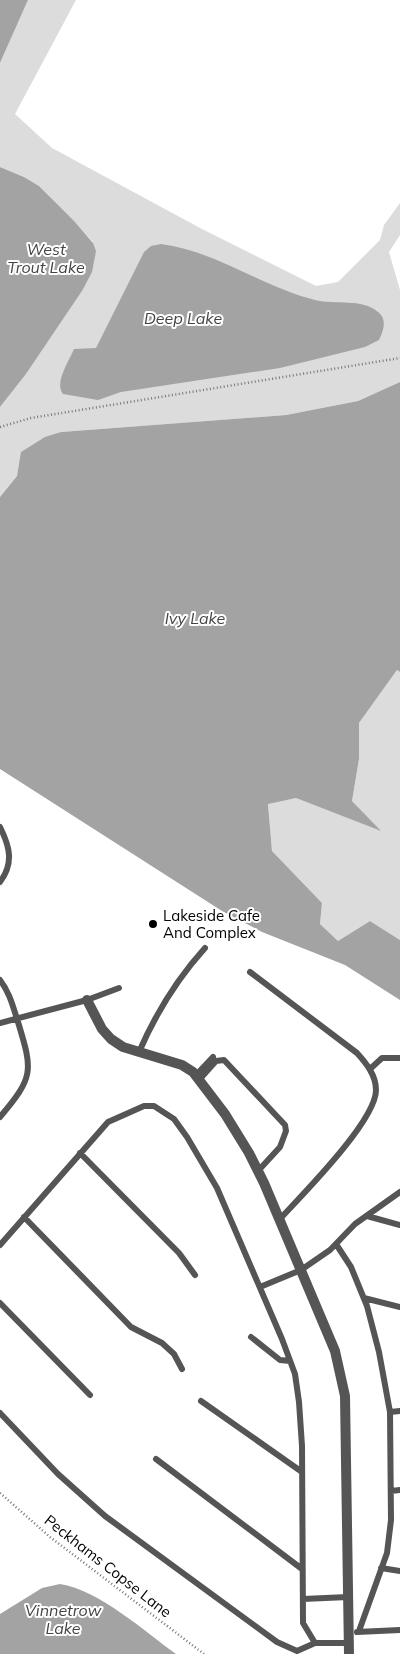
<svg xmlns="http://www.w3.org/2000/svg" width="400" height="1654" font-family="Mulish,sans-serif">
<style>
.green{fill:#dcdcdc}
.water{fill:#a3a3a3}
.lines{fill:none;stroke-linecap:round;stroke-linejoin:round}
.path{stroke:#777;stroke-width:2.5;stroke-dasharray:1 2.5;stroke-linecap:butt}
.lane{stroke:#555;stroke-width:6}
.street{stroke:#555;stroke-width:10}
.poi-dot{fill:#000;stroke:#fff;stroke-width:2}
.labels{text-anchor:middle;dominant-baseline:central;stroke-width:4;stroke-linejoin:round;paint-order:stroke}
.poi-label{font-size:15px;fill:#000;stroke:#fff;text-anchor:start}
.street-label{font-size:15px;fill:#000;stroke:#fff}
.water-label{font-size:16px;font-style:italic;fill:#444;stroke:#fff}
</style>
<rect width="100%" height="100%" fill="#fff"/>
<!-- green -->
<path class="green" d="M28,0H76L15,114L52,148L202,229L316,286L338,282L380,240L384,225L400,203V235L389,252L400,290V382L358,401L286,415L61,432L22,452L17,476L0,497V407L26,374L82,291L93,242L39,186L24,177L0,167V63Z
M397,670L400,672V940L370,921L338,941L320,924L322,903L272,851L268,803L296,798L379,830L352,801L359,759V723Z"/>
<!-- water -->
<path class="water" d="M0,0H28L0,63Z
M0,167L24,177L39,186L74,221L93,243L96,251L92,272L82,291L26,374L0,407Z
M161,244C216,251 262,287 315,300C335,305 362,298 378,312C388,320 383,331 379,340L365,347L280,368L121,392L98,400L63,394C54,383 69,361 74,349L96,348L144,252L151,246Z
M400,382V672L397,670L359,723V759L352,801L381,831L296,798L268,804L272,851L322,903L320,924L338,941L370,921L400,940V1000L345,965L262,932L222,911L0,769V497L17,476L21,452L45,437L61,432L286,415L358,401Z
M60,1584C99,1590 144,1631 176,1654H0V1614L42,1588Z"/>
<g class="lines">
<!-- path -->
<path class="path" d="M0,427L31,418L400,358
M0,1493L50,1537L204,1654"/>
<!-- lane -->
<path class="lane" d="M0,827C10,847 14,863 0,882
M250,972L357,1053C366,1063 376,1075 376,1090C376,1121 302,1195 279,1220
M0,980C10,993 13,1007 18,1022C33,1071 34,1077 0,1117
M0,1023L87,1000L119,988
M139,1052C156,1013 176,980 205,948
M370,1069L382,1058H400
M196,1075L213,1057
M199,1080L216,1061L224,1060L285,1125L286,1131L280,1147L258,1171
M80,1153L179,1253L195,1275
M367,1216L400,1225
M24,1217L131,1327L162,1343L174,1354L182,1369
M336,1244L351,1267L367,1306L379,1352L390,1412L391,1520L387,1553L359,1631
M0,1245L108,1122L144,1106H154L174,1119L187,1137L217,1188L282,1339L295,1374L299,1402L302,1446L303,1623L315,1643
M260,1287L301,1270L330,1250L355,1224L400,1192
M364,1298L400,1307
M0,1303L90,1395
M251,1337L280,1360L290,1361
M201,1401L302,1472
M390,1412L400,1411
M0,1413L58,1474L105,1516L277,1642L297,1651L315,1643H349
M156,1459L302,1569
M391,1491L400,1490
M381,1568L400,1571
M303,1599L348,1597
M357,1632L400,1630"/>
<!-- street -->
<path class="street" d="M87,1000L102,1029L111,1039L123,1047L182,1065L193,1072L225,1114L249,1153L264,1183L335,1351L345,1396L349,1654"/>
</g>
<!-- markers -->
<circle class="poi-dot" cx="153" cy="924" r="5"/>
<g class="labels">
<!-- poi labels -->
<g class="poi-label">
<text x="163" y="915">Lakeside Cafe<tspan x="163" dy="17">And Complex</tspan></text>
</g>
<!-- street labels -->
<g class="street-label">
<text transform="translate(108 1566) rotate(38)">Peckhams Copse Lane</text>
</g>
<!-- water labels -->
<g class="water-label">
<text x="46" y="249">West<tspan x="46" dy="18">Trout Lake</tspan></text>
<text x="183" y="318">Deep Lake</text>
<text x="195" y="618">Ivy Lake</text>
<text x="63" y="1610">Vinnetrow<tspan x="63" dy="18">Lake</tspan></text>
</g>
</g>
</svg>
